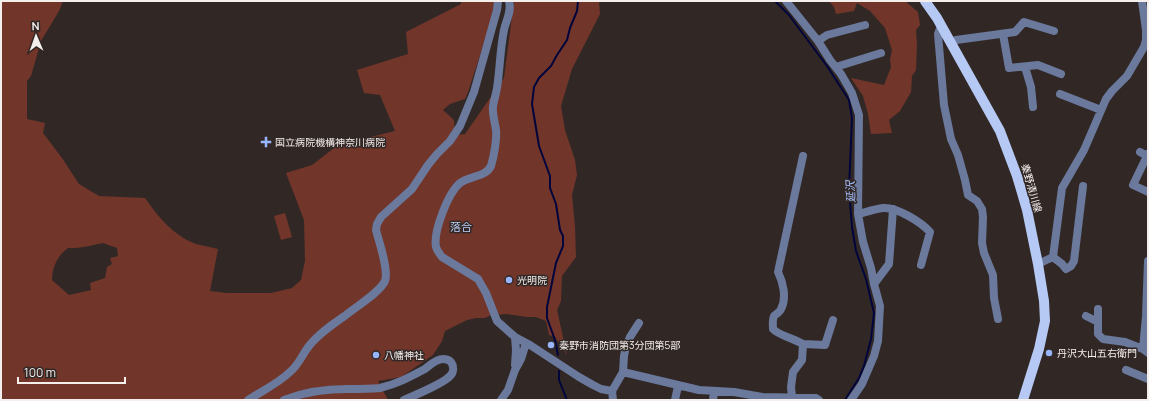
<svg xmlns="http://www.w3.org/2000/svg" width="1149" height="401" font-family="Manrope,'Noto Sans JP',sans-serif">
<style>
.green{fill:#72352a;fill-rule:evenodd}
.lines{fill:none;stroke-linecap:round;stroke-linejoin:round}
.stream{stroke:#02053b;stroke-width:2}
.minor{stroke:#6a799c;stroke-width:8}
.tertiary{stroke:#6a799c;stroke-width:8}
.primary{stroke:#b6c9f4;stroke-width:10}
.poi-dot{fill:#98b5fd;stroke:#312826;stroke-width:1.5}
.labels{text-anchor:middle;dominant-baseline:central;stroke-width:3;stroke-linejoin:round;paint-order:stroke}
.poi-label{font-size:10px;fill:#f4eeec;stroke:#312826;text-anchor:start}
.street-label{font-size:10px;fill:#f4eeec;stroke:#312826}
.water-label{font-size:11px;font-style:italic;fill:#a5c0ff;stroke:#312826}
.neighbourhood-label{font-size:11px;fill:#c1d3fc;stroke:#312826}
</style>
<rect width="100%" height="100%" fill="#312826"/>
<!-- green -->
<path class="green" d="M1,1H63L59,11L41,41L31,76L27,81V119L45,123L43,133L62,158L79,184L99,196L145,198C158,217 174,236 196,244C203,246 211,247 218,249L210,291L227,293H271L292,288L301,280L305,261L304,220L286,173L312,165L338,145L395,131L380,95L364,93L357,70L408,54L406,32L461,4V1H495L489,28L468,92L465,99L450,104L443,110L454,120L455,135L465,134L504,78L514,1H599L600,14L572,69L561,106L565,130L575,160L577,175L572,195L575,227L576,257L562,276L561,301L557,310L567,355L555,337L549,335L546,321L536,317H527L507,314L491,315L485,318H476L467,320L445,331L442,341L433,355L401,377L378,381L388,400H1ZM103,243L117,248L118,256L110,258L112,264L107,267L105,278L90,283L91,290L69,295L52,280C52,267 58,255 68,248C80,249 92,245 103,243Z
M829,1H905L918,12L920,25L916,30L917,45L916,70L912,76L911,92L900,111L889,120L892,133L871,134L868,114L863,96L851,78L884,85L891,67L890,60L892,50L885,28L870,11L857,3L854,11L836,14L834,7Z
M285,213L292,237L281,240L274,216Z"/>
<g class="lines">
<!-- stream -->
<path class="stream" d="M775,1L789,15L827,66L849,100L852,118L849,189L852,227L856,251L866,279L874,313L871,339L864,366L859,378L845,400
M558,355L555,340L547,318V307L556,263L563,246V236L560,230L556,204L550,188V176L539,146L532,104L534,87L539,78L551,66L557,55L567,40L570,28L577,11L578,1
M559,371V380L567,400"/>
<!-- minor -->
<path class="minor" d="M509,1C512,12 506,20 504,30C500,49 500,69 497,88C496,94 494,100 493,106C492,114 495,122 496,130C497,139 494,156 491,166C486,177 469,176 460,183C448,193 433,232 436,247C437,251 440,254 442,257L478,279L486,293L497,321L515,337L530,345L579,377L593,385L601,389L612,391
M786,1L818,41L830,60L841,74L852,93L859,115L858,214L863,242L871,268L874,284L880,306L878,341L874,356L862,384L851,400
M941,26L938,34L944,105L951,139L958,155L965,180L968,195L977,201L982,209L983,217L982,243L984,253L993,275L994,298L998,319
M1003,34L1009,68L1038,65L1061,74
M818,41L827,35L865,25
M952,44L956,40L1015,32L1024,22L1054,31
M1025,67L1031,87L1033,107
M837,69L839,66L881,53
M1060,94L1101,110
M1140,152L1147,156
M1148,154L1133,185L1148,192
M858,214C866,212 875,209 883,208C897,207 921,222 930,232L921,265
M1053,257L1062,264L1066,269L1071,266L1074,261L1083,186
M1038,264L1053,257L1062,188L1084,150L1106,99L1112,91L1127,76L1144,47L1146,40V30L1142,1
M874,284L889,264L893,209
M1086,316L1098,322V334L1103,339L1125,342L1143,349L1148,353
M1098,322V309
M515,337L516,350L515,365
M803,344L825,345L833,320
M1143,349L1146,316L1148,261
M1126,370L1148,379
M623,372L699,390L734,392L762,397L816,398L819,400
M792,397L791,387L793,372L802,360L803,344C795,339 778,335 773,329C773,325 772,320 774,316C776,314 780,312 781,309C787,298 783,282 778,272L803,156
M501,400L508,390L515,370L521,359L526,343
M613,400L612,391L623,372L624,356L626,346L630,337L639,323
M675,400L678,386
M713,400L714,391"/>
<!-- tertiary -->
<path class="tertiary" d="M248,400C262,391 279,383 291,371C299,364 302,355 309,346C318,334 333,324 346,315C356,307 380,292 385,281C389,270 379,242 376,230L377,224L381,217L412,189L428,165L437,154L450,141L460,126L474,92L497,10L498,1
M284,400C304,392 325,389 347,389C358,389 369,389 380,388C397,384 410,377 425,369C430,365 436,359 443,359C446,359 449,360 451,362C454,366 454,373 450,376C443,384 415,395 404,400"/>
<!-- primary -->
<path class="primary" d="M925,1L937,18L1000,131L1017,176L1027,210L1038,264L1044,301L1045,321L1039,349L1023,400"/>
</g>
<!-- markers -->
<g class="poi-dot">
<path d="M264 136h4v4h4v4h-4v4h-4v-4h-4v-4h4z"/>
<circle cx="509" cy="280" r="4"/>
<circle cx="551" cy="345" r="4"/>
<circle cx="1049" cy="353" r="4"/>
<circle cx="376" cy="355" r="4"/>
</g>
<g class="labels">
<!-- poi labels -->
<g class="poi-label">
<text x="275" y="142">国立病院機構神奈川病院</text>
<text x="517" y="280">光明院</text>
<text x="559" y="345">秦野市消防団第3分団第5部</text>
<text x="1057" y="353">丹沢大山五右衛門</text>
<text x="384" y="355">八幡神社</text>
</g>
<!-- street labels -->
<g class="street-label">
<text transform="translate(1032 188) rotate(74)">秦野清川線</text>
</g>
<!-- water labels -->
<g class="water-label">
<text transform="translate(850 192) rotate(-92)">延沢</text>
</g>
<!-- neighbourhood labels -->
<g class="neighbourhood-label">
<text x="461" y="226">落合</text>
</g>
</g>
<!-- border -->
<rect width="1149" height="401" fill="none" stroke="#f4eeec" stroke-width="4"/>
<!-- north arrow -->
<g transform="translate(36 36) rotate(358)" stroke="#312826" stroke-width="3" paint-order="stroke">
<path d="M0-3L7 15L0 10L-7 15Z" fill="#f4eeec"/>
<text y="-6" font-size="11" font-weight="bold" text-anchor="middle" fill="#f4eeec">N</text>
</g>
<!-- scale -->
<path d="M18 377v6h107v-6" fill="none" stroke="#f4eeec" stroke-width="2"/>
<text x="24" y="377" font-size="12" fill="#f4eeec" stroke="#312826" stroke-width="3" paint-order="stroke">100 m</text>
</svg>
